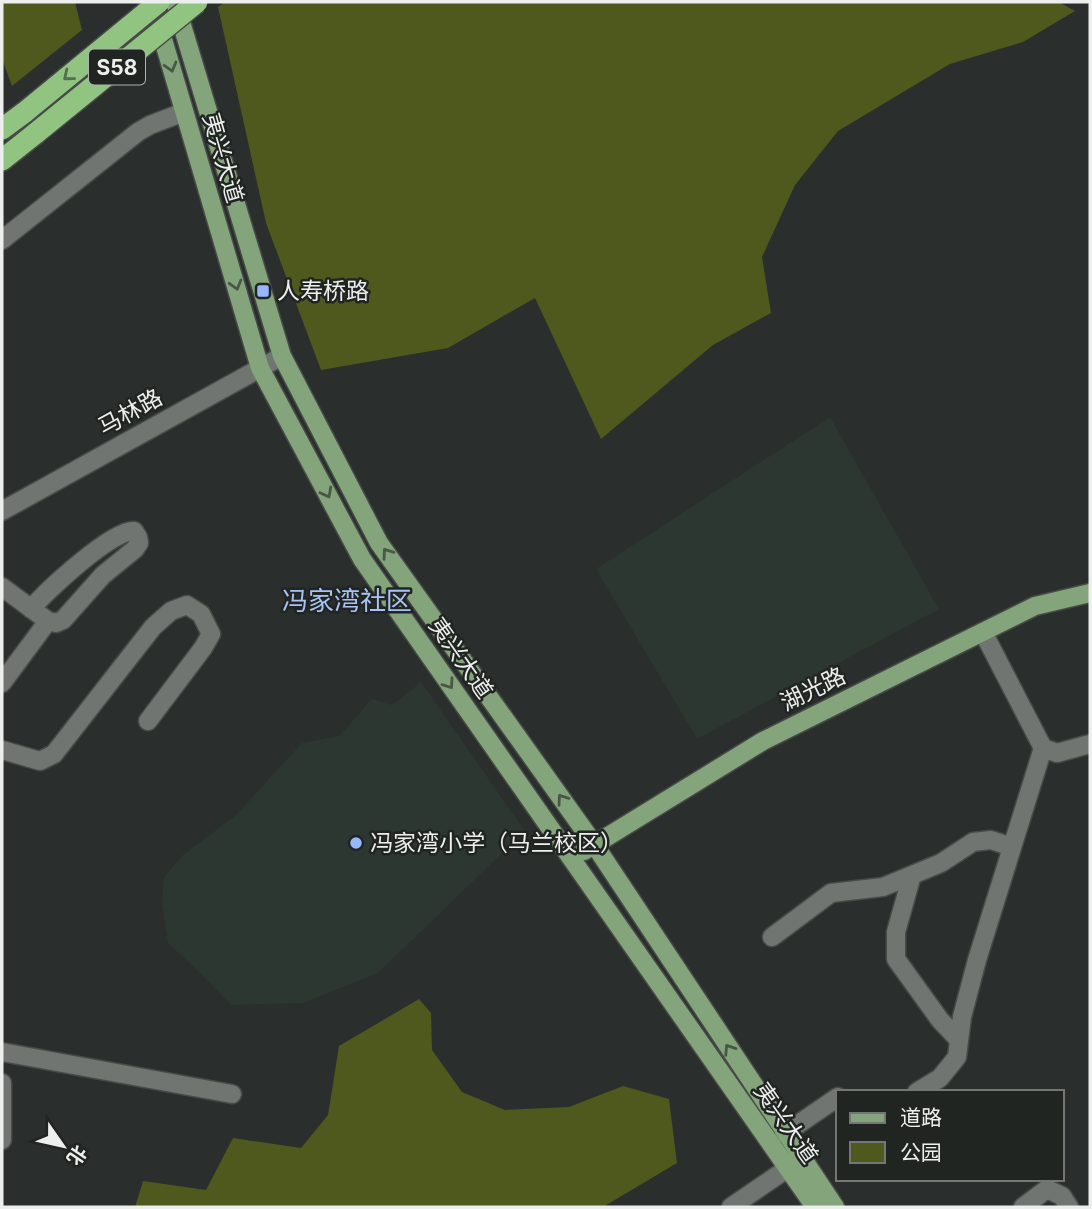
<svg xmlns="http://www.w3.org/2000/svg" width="1092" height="1209" font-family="Inter,'Noto Sans SC',sans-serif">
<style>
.built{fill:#2d3731}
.green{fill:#4f581d}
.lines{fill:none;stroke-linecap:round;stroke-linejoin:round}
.minor-casing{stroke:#474b48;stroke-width:21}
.major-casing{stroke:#474b48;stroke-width:21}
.highway-casing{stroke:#474b48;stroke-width:24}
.minor{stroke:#707572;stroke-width:18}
.major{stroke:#84a47b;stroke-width:18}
.highway{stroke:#91c481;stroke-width:21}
.highway-bridge-casing{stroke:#474b48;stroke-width:24;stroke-linecap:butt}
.highway-bridge{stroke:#91c481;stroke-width:21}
.oneway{stroke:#495846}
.oneway2{stroke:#536d4d}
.poi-dot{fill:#96b6fd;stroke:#212522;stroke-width:2.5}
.labels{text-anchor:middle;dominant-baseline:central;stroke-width:5;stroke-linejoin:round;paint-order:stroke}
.shield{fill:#212522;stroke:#b0b2b1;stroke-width:2}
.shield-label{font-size:21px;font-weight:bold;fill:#edefee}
.street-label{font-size:23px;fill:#edefee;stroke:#212522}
.poi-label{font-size:23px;fill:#edefee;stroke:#212522;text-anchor:start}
.quarter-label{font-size:26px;fill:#a8c1f6;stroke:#212522}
</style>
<rect width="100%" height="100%" fill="#2a2e2c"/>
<!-- built -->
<path class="built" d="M830,417L939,609L697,739L596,569Z
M421,682L525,831L378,973L303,1003L231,1005L197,970L168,943L162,903L164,877L183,855L236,815L302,743L339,736L372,699L392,705Z"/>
<!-- green -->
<path class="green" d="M2,2H75L82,30L12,86L2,59Z
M225,2H1059L1075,11L1023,42L950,64L838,131L795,185L762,257L771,313L713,345L601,439L535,298L448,348L321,370L266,223L218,7Z
M419,999L431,1013L432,1050L462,1092L505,1110L569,1107L623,1086L669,1099L677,1163L603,1207H135L143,1181L206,1190L233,1138L301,1148L328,1115L339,1046Z"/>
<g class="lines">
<defs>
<path id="minor" d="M2,240L138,132L150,125L184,112
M2,511L282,356
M2,587L48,621L56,623L63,620L103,575L135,549L139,543L138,537L134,531C113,529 46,591 31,609
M983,632L1043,748L1057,753L1090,744
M2,683L48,621
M2,750L40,761L54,754L153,627L171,611L187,605L201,614L211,634L203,648L148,721
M912,875L896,932V959L940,1020L959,1040
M772,937L831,893L883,887L941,863L973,842L991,840L1012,847
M2,1052L232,1094
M2,1083V1140
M917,1092L940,1078L957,1057L962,1017L977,960L1043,748
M784,1134L838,1097
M731,1207L788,1168
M1023,1207L1047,1189L1062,1196L1069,1207"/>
<path id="major" d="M152,2L260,368L362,559L815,1207
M175,2L282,356L379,543L594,844L835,1207
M584,851L763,741L1035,606L1090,593"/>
<path id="highway" d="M2,129L25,112
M2,160L36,133"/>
</defs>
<!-- minor casing -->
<use href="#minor" class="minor-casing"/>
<!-- major casing -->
<use href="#major" class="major-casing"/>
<!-- highway casing -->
<use href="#highway" class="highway-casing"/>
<!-- minor -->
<use href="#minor" class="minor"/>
<!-- major -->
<use href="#major" class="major"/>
<!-- highway -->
<use href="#highway" class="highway"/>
<defs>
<path id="highway-bridge" d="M25,112L159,2
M36,133L197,2"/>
</defs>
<!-- highway-bridge casing -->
<use href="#highway-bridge" class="highway-bridge-casing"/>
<!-- highway-bridge -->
<use href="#highway-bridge" class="highway-bridge"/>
</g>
<!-- one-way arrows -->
<defs><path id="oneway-chevron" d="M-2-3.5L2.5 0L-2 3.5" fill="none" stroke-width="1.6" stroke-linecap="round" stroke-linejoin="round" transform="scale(1.75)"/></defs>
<g class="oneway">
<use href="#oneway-chevron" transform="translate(171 67) rotate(74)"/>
<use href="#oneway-chevron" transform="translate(236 285) rotate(74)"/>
<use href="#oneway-chevron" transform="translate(327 493) rotate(62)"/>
<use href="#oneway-chevron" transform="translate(387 553) rotate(-125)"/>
<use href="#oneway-chevron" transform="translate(449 684) rotate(55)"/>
<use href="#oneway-chevron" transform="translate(562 799) rotate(-125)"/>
<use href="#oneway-chevron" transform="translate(729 1049) rotate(-123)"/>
</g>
<use class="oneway2" href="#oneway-chevron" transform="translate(68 76) rotate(141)"/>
<!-- markers -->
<g class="poi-dot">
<rect x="256" y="284" width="14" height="14" rx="3.5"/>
<circle cx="356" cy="843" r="7"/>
</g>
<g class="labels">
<!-- shield labels -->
<rect class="shield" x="89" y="49.5" width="56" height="35" rx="5"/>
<g class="shield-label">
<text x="117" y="67">S58</text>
</g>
<!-- street labels -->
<g class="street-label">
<text transform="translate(223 158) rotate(74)">夷兴大道</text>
<text transform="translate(130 412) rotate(-29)">马林路</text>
<text transform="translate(461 658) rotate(55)">夷兴大道</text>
<text transform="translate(813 689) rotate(-26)">湖光路</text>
<text transform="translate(786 1123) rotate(55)">夷兴大道</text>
</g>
<!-- poi labels -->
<g class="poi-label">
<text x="277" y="291">人寿桥路</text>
<text x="370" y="843">冯家湾小学（马兰校区）</text>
</g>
<!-- quarter labels -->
<g class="quarter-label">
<text x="347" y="600">冯家湾社区</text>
</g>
</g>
<!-- border -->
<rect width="1092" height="1209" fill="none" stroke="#edefee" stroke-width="7"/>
<!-- legend -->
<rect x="836" y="1090" width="228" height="91" fill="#212522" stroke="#737674" stroke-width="2"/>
<rect x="850" y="1113" width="35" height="10" fill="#84a47b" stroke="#737674" stroke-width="2"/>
<text x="900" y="1125" font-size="21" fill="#edefee">道路</text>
<rect x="850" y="1142" width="35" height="21" fill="#4f581d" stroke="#737674" stroke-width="2"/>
<text x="900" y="1160" font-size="21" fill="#edefee">公园</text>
<!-- north arrow -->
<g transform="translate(63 1146) rotate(124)" stroke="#212522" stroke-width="5" paint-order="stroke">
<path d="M0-5L12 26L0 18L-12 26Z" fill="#edefee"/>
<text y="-10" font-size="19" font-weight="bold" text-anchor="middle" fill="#edefee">北</text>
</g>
</svg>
